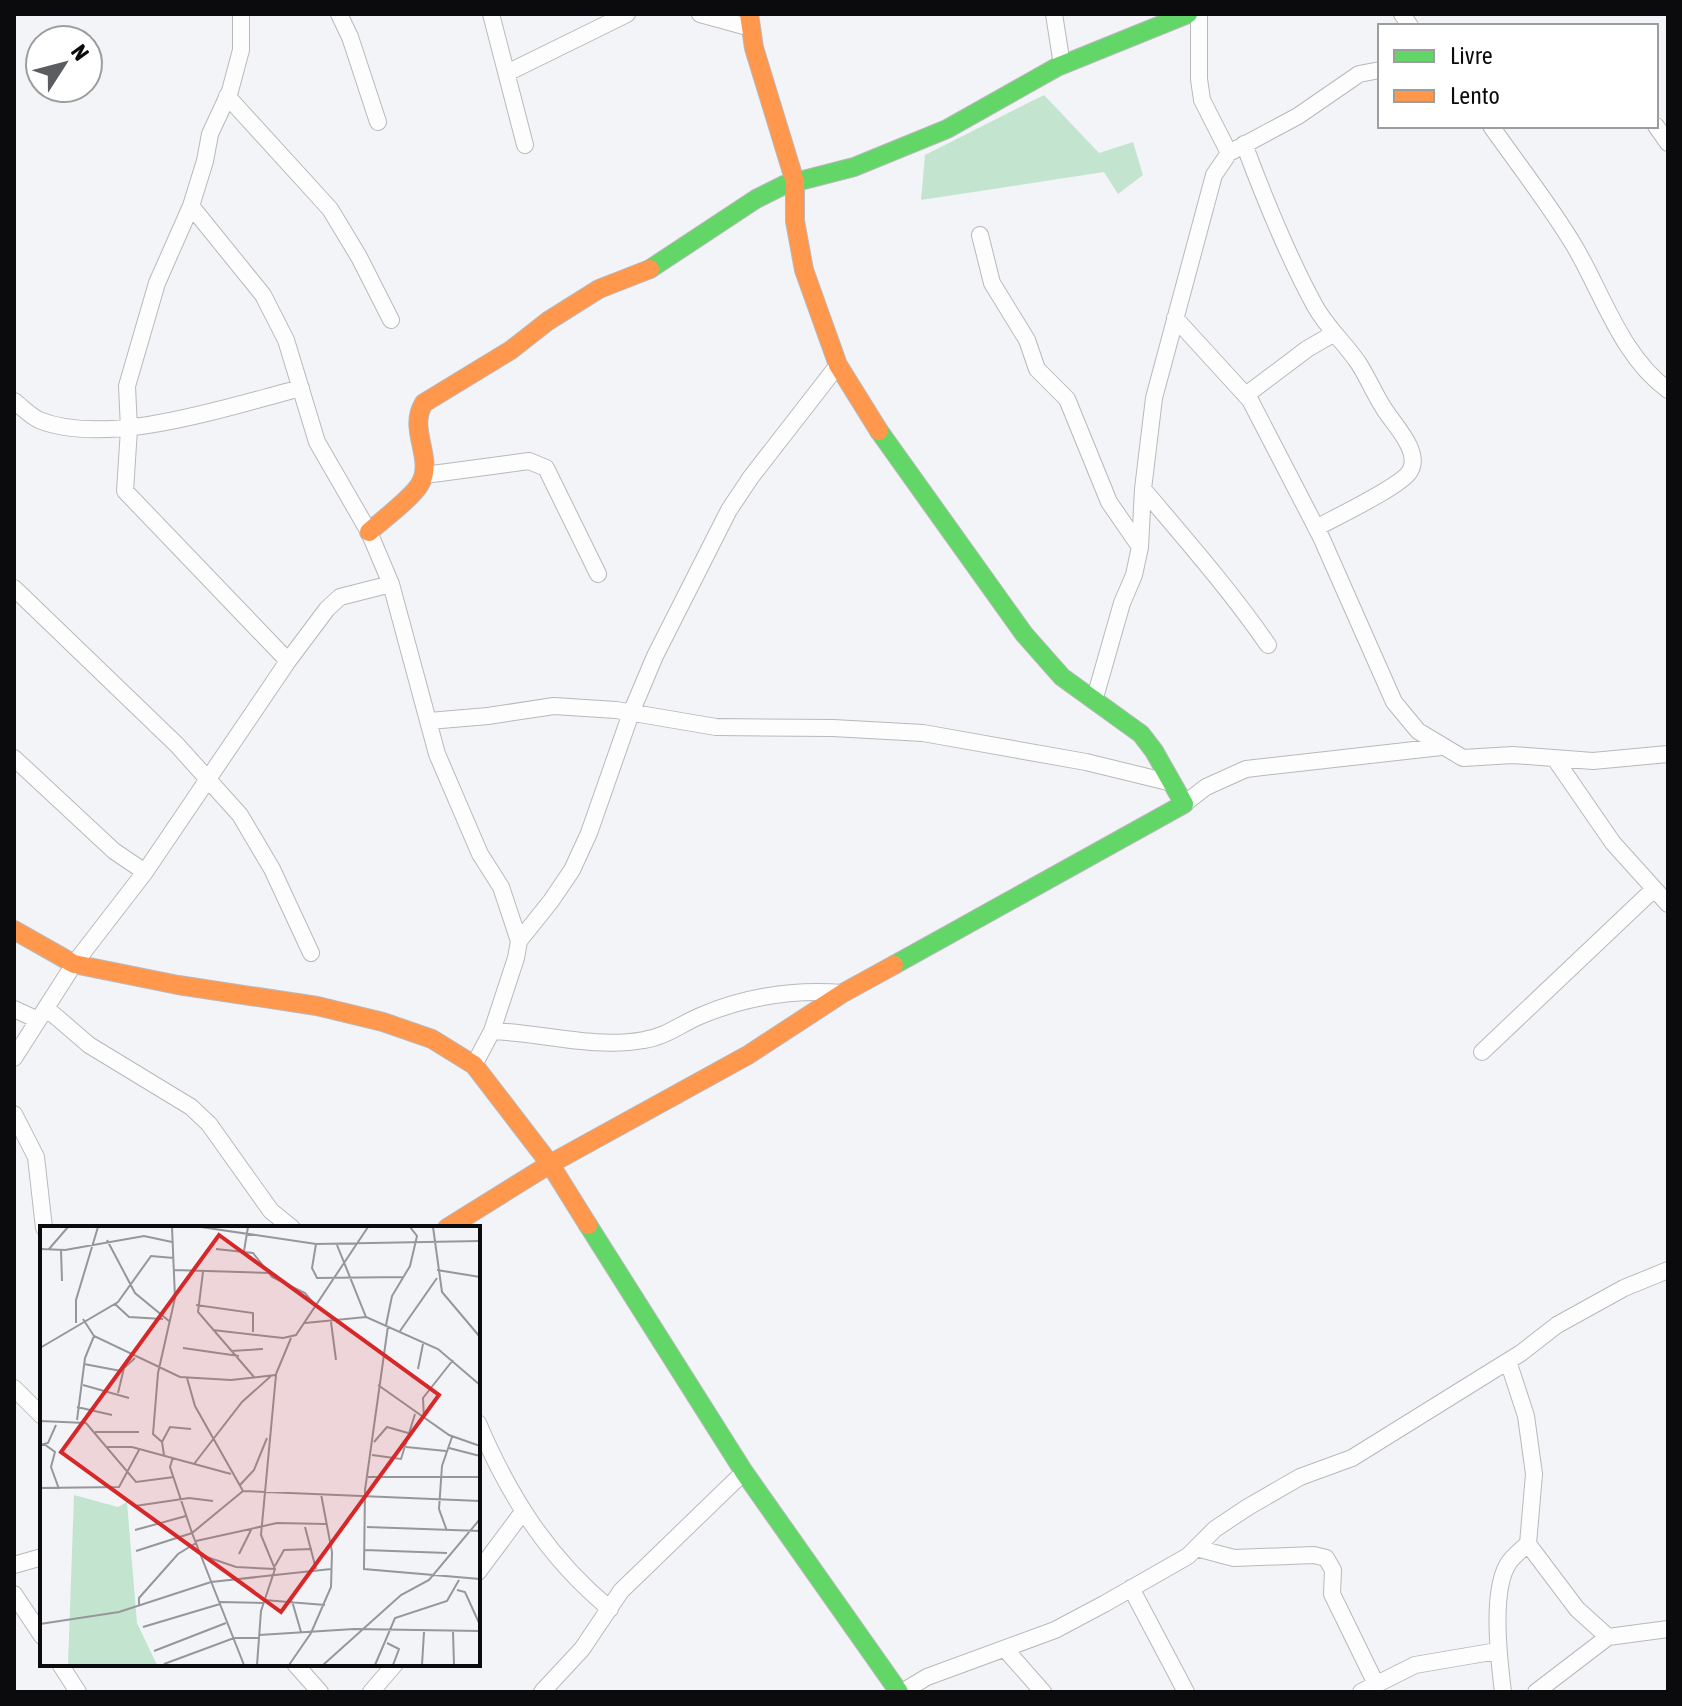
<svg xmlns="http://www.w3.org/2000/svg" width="1682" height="1706" font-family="'Asap Condensed',sans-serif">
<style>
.green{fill:#c3e5cf}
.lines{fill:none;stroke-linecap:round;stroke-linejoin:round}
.street-casing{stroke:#b9b9bc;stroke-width:18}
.fast-casing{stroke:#b9b9bc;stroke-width:20}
.slow-casing{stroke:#b9b9bc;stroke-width:20}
.street{stroke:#fdfdfe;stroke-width:16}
.fast{stroke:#63d668;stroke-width:18}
.slow{stroke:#ff974d;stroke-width:18}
.inset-road{fill:none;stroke:#96979a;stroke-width:2}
.view{fill:#d62828;fill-opacity:0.15;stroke:#d62828;stroke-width:4}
.inset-edge{fill:none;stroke:#0b0b0e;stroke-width:4}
</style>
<rect width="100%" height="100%" fill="#f3f4f8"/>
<!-- green -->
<path class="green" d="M1044,95L1099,153L1133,142L1143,175L1118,194L1104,172L921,200L925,155Z"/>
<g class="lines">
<defs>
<path id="street" d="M241,14V50L230,91L210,134L205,161L191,206L157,283L127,386L129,429L125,491L288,661
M339,14L350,37L378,122
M491,14L525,145
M700,14L751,28
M1054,14L1062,65
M1199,14V79L1202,100L1229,153
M1402,14L1410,26
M507,73L627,14
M227,96L330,209L359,257L391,320
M1491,126C1519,166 1550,205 1575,247C1603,295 1622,357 1668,390
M1656,126L1668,143
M1244,144C1265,200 1287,255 1315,306C1327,328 1346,344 1359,364C1368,378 1374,393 1383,407C1392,423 1422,451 1410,471C1402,486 1334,518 1316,528
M191,206L263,295L286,340L317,442L369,532L391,584L437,754L480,854L501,887L519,941
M980,235L992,283L1027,340L1037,369L1067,399L1109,502L1140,547
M1175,318L1250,400L1321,537L1394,702L1418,731L1463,758L1513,755L1593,761L1668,754
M1246,395L1307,349L1333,334
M14,401C22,407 30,416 39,420C108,448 230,406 301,388
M425,475L529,461L546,468L598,574
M1143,489C1186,540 1230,590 1268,645
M14,588L177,745L240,815L272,869L311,953
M1094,701L1122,603L1134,575L1140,547L1143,489L1154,398L1214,175L1229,153L1298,116L1359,74L1380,70
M429,721L488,716L554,706L616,710L716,727L833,728L923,733L1086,762L1172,783
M14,758L114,851L145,872
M1555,759L1613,843L1668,904
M1184,804L1206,787L1246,769L1441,747
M46,1008L89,1045L191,1107L209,1124L271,1211L292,1228
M14,1009L38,1020
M492,1031C543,1033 594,1049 644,1040C665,1037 681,1024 700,1016C747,996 793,989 843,993
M1482,1052L1654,889
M14,1058L74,964L145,872L288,661L327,609L340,597L391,584
M474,1065L492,1031L516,958L519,941L551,901L572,870L589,833L631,713L655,656L729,510L751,477L838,365
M14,1114L36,1157L44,1228
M14,1388L42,1416
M478,1423C509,1496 548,1558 610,1609
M1528,1544L1577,1609L1608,1637
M1196,1548L1234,1558L1314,1555L1326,1558L1333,1570L1332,1594L1376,1684
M14,1565L42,1557
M478,1572L522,1513
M1131,1588L1186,1692
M14,1594L42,1636
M1005,1649L1043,1692
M60,1664L78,1692
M295,1664L320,1692
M371,1692L395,1664
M542,1692L582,1649L621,1591L744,1472
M902,1692L927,1677L1055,1630L1104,1604L1188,1556L1215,1529L1248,1507L1300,1477L1352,1458L1521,1353L1557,1325L1624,1288L1668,1270
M1361,1692L1415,1665L1497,1651
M1503,1692C1499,1660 1490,1587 1510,1561C1515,1555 1522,1549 1528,1544L1534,1474L1526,1416L1508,1361
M1536,1692L1608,1637L1668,1629"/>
<path id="fast" d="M650,269L756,199L784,185L854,167L947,129L1057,67L1188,14
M879,431L1024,634L1062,677L1141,734L1154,751L1184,804L894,965
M588,1225L744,1472L899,1692"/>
<path id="slow" d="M749,14L754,48L795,182V221L804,270L838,365L879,431
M369,532C381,521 413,497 420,484C435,459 407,429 424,403L511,350L548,321L599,289L650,269
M14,930L74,964L178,985L317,1006L383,1022L432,1039L474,1065L550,1164L588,1225
M447,1228L550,1164L748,1055L843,993L894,965"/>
</defs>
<!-- street casing -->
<use href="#street" class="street-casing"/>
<!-- fast casing -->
<use href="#fast" class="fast-casing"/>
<!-- slow casing -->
<use href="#slow" class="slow-casing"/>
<!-- street -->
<use href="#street" class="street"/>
<!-- fast -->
<use href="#fast" class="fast"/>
<!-- slow -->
<use href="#slow" class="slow"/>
</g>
<!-- overview -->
<g transform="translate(40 1226)">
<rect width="440" height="440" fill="#f3f4f8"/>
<path d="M34,269L78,281L87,276L97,397L117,439H28Z" fill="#c3e5cf"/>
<path class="inset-road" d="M161,1L276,18L440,15M393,1L402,66L440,111M67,14L95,67L129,95M276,18L272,42L277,52L363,51M297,19L326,91L398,123L440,159M0,23L25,24L104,10L132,16M9,23L28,1M176,23L213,27L232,51L265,67L276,80M21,24L22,55M204,25L208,1M134,44L230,47M397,44L440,51M163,46L158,86L214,151M75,78L89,91L123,93M156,79L213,87V106M43,93L54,110L140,151L191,154L236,149L221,309L235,343L221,385L217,439M291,96L296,134M36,97V74L58,1M265,97L326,91M346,99L352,70L370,40L377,10L370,1M348,100L325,264L324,343L440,353M173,104L243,112L256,109L328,1M360,105L397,52M0,122L78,76L111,30L134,32M143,122L199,130M191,125L223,123M44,138L81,145M378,143L383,118M236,148L251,112M147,152L155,180L203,265M43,159L89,172M338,159L409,209L440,220M78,167L84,142L95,132M37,181L72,189M384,193L383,172L413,134M37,194L45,132L54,110M0,195L46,197L96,256L134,251M55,206H99M122,216L113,208L118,147L135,72L132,1M334,216L347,201L368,207M4,218L15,226L11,241L19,263M0,219L8,217L16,199M66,221H92L191,248M366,221L406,225M409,222L440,230M124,229L122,216L130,201L151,203M332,229L361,233L375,188M133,231L130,241L152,307L204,439M154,238L202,176L231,150M328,251H440M200,259L214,244L227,212M0,262L79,261L99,224M95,280L149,272L173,275M265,301L276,343M327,301L440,305M95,304L146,290M407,305L399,283L402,240L412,211M156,315L237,297L286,298M325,324L407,327M96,325L152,307L203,265L440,275M199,328L212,302M161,329L196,341L235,343M235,340L244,324L272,323M417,364L425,366L440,399M224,374L285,379M252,375L261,406M180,376L223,377M99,380V372L138,328L156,317M0,398L79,386L171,356L291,343M103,401L180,378M413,406L414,439M219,409L314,403L440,405M347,417L359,423L353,439M114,425L186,397M124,438L194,412H219M249,439L271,407L291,361L292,326L281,268M283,439L361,369L389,354L440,293M335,439L355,392L407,375L419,354M382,439L384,406"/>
<path class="view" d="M179,9L399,169L241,386L21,226Z"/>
<rect width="440" height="440" class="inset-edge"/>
</g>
<!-- border -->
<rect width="1682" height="1706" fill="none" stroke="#0b0b0e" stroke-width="32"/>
<!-- legend -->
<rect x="1378" y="24" width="280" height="104" fill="#ffffff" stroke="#9d9d9f" stroke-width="2"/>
<rect x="1394" y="50" width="40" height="12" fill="#63d668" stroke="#9d9d9f" stroke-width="2"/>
<text x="1450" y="64" font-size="24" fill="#0b0b0e">Livre</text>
<rect x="1394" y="90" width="40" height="12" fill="#ff974d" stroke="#9d9d9f" stroke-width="2"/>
<text x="1450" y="104" font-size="24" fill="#0b0b0e">Lento</text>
<!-- north arrow -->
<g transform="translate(64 64) rotate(54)"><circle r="38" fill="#ffffff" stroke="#9d9d9f" stroke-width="2"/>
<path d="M0-6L14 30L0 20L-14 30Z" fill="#5c5d60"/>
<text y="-12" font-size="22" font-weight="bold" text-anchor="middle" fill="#0b0b0e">N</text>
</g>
</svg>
